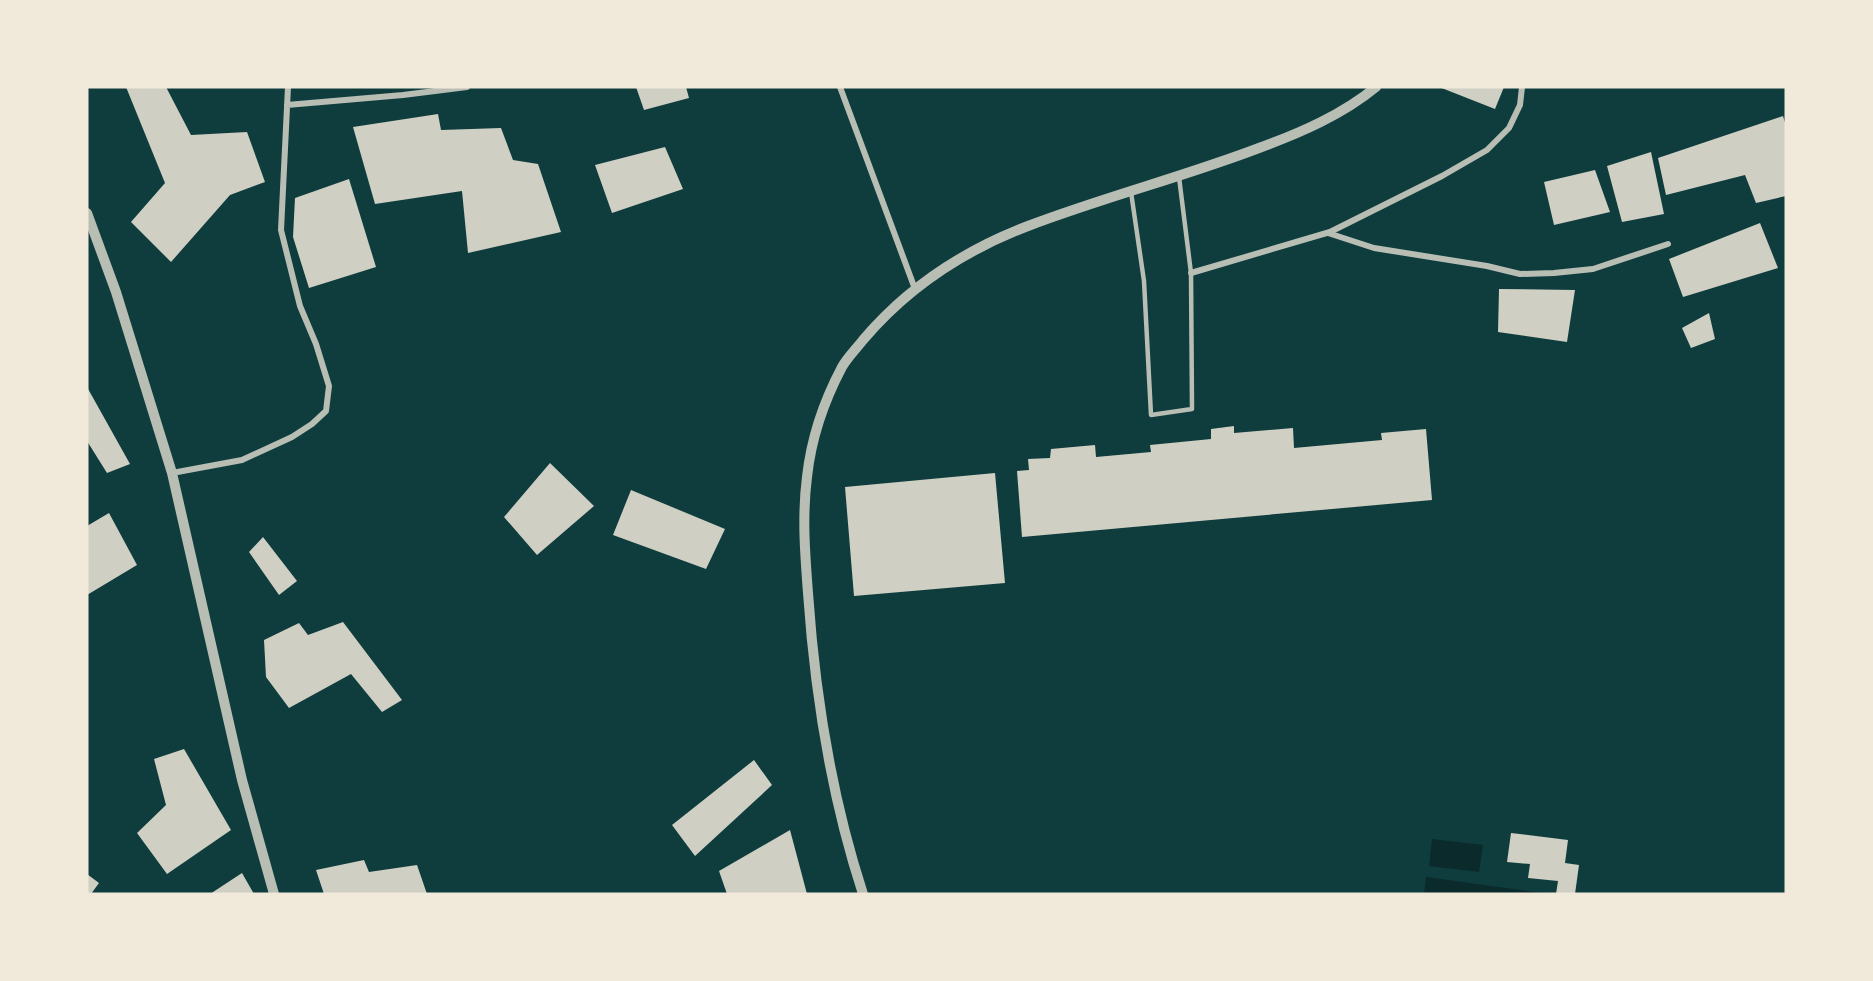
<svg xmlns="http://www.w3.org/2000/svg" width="1873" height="981" font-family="'Libre Baskerville',serif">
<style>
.water{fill:#0a2a2b}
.building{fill:#cfcfc3}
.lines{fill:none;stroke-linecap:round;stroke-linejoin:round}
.service{stroke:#b8beb3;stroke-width:4.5}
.minor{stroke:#b8beb3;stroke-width:6}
.tertiary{stroke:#b8beb3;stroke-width:10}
</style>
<rect width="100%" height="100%" fill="#0f3d3e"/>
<!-- water -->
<path class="water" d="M1432,839L1483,845L1479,872L1429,866Z
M1426,877L1542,893V894H1424Z"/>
<!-- building -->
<path class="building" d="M126,87H166L191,135L247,132L265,182L230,195L171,262L131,222L165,183Z
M636,87H686L689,98L644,110Z
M1439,87H1504L1495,109Z
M438,114L441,130L501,128L513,160L538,164L561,232L468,253L462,191L375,204L353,127Z
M1783,116L1786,126V196L1756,203L1745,175L1666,195L1658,158Z
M665,147L683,189L612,213L595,165Z
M1651,152L1664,214L1622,222L1607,166Z
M1595,170L1610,212L1554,225L1544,182Z
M349,179L376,267L309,288L293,237L295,198Z
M1760,223L1778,268L1683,297L1669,259Z
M1499,289L1575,290L1567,342L1498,332Z
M1709,313L1715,339L1691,348L1682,328Z
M87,387L130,464L107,473L87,441Z
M1234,426V433L1293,428L1294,448L1382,440L1381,433L1426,429L1432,500L1022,537L1017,471L1029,470L1028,459L1050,458L1051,449L1095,445L1096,457L1151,452L1150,445L1211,439V429Z
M550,463L594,506L537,555L504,517Z
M995,473L1005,583L854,596L845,487Z
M631,490L725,529L706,569L613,535Z
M109,513L137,565L87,595V526Z
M263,537L297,581L279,595L249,552Z
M343,622L402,700L382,712L351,674L289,708L266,677L264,640L299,623L308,635Z
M184,749L231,830L167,874L137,833L166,805L154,759Z
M754,760L772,785L695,856L672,825Z
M790,830L807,894H727L719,871Z
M1511,833L1568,840L1565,863L1579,865L1575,894H1556L1558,881L1528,878L1530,864L1507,862Z
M364,860L369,872L417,865L427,894H324L316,870Z
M242,873L254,894H210Z
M87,874L99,883L91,894H87Z"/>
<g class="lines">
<!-- service -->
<path class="service" d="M1131,192L1144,281L1151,415L1192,409L1191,273L1179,177"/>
<!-- minor -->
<path class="minor" d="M840,87L915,289
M287,105L403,95L467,87
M1328,233L1374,248L1487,266L1520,274L1554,273L1593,269L1668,244
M1191,273L1330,232L1442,176L1487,150L1509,128L1520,105L1522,87
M172,473L242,460L292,437L312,424L326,411L329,386L316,344L300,306L281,230L288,87"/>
<!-- tertiary -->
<path class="tertiary" d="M87,213L116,292L172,473L242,780L274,894
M863,894C831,796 815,695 808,593C805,554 802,516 807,477C811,440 824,401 842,367C847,358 856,349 863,340C907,288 965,250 1028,226C1104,197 1183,177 1259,148C1300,133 1342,115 1376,87"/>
</g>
<!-- border -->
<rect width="1873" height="981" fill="none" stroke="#f1e9da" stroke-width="177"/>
</svg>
